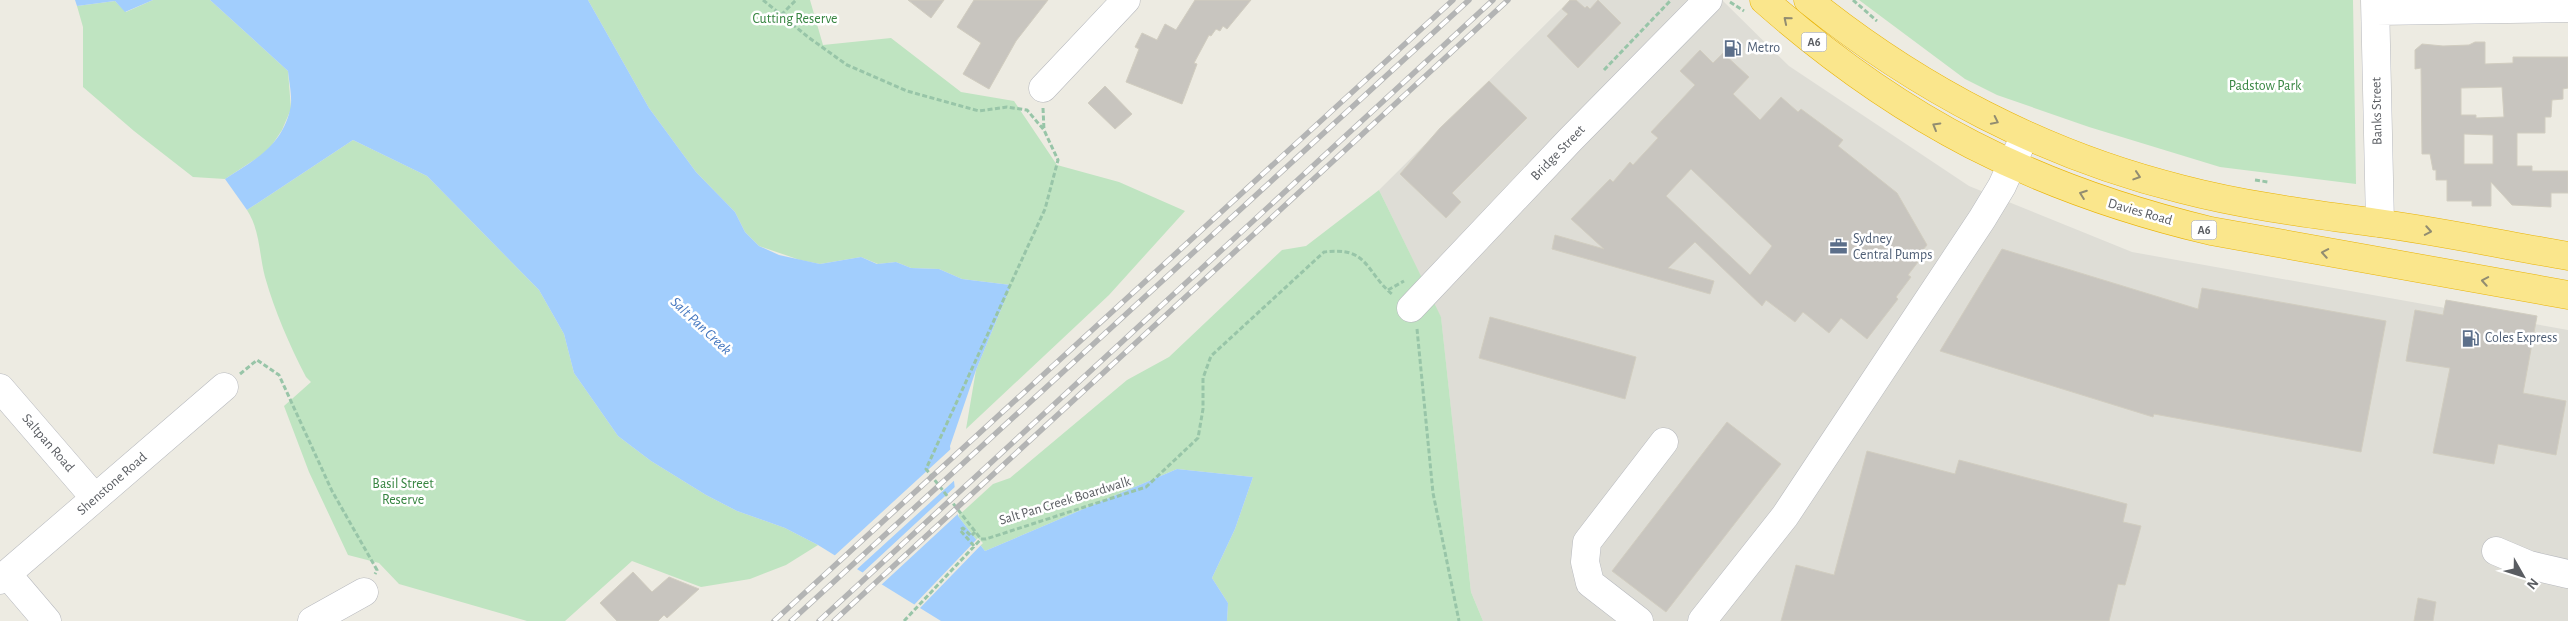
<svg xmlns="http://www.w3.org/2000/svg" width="2568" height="621" font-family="'Alegreya Sans',sans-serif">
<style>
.industrial{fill:#deddd6}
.green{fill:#bfe4c1}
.water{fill:#a2cefd}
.pier{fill:#edebe2}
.building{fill:#c8c5bf;stroke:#d1cdc0;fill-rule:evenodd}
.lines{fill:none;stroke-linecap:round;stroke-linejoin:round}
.minor-casing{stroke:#b7b9be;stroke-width:29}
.highway-casing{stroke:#e9b306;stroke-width:29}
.path{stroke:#98c5a8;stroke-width:3;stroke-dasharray:5 2.5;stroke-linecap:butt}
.minor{stroke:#fff;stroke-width:28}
.highway{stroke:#fae68c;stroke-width:28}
.rail-casing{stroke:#b3b4b4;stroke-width:5.5}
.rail{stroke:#fff;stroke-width:4;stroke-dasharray:11;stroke-linecap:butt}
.oneway{stroke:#928d71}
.labels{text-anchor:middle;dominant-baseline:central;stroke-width:5;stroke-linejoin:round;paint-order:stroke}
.shield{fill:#fff;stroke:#8c8e91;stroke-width:1}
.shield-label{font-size:12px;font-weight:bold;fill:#5a5d62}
.park-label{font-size:14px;fill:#378541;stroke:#fff}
.service-label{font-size:14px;fill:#4e5e75;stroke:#fff;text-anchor:start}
.street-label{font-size:14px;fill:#5a5d62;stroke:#fff}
.water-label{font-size:15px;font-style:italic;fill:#4577bf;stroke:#fff}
</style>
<rect width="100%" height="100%" fill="#edebe2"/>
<!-- industrial -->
<path class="industrial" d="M1570,0H1722L1789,66L1969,186L2132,252L2568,330V621H1483L1471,592L1441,318L1379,190Z"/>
<!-- green -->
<path class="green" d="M153,0H210L288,71L291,109L282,130L268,151L225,179L193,177L134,131L83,87V27L77,6L115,1L126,12Z
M588,0H810L823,45L891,38L961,92L1014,101L1057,165L1119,182L1185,211L1109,295L966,429L976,370L1011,285L962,279L939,269L911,268L896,262L878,264L861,257L820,264L800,260L759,246L745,232L735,212L696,172L649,108Z
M1859,0H2353L2356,184L2220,167L2089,127L1997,95L1965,79Z
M353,140L427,176L539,290L564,334L574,373L618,436L651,461L706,495L737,511L785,528L818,545L786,565L750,579L701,587L632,561L565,621H527L399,584L379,563L348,555L309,472L284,406L311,382L306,377C289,344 275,312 265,277C259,254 260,230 247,210Z
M1379,190L1441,317L1471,592L1483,621H1227L1228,603L1212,578L1235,529L1253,477L1177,469L985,551L958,516L993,484L1010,478L1127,380L1169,357L1282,250L1306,246Z"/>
<!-- water -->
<path class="water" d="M75,0H153L125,12L115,1L77,6Z
M210,0H588L649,108L696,172L735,212L745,232L759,246L779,255L820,264L861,257L877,264L896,262L911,268L939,269L962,279L1011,285L976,370L950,446L958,516L985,551L1177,469L1253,477L1235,529L1212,578L1228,603L1227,621H941L818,545L785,528L737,511L706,495L651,461L618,436L574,373L564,334L539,290L427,176L353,140L247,210L225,179C254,160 281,147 290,110C293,99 289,82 288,71Z"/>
<!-- pier -->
<path class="pier" d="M953,447L957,478L855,571L833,557Z
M957,485L960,512L880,586L861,574Z
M978,538L983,543L919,609L913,606Z"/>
<!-- building -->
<path class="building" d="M908,0H944L931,18Z
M974,0H1048L1016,41L989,89L963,74L981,43L957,27Z
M1195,0H1251L1227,29L1223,26L1220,31L1216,29L1211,36L1209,35L1194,63L1197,64L1182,104L1126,82L1139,49L1135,47L1142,33L1157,40L1165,24L1176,30Z
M1570,0H1576L1585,8L1587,6L1590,9L1598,0L1621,23L1578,68L1547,36L1568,14L1562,9Z
M2475,42H2485V64L2513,63V57H2568V88L2563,89V99L2552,100L2551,117H2545V133H2517V166H2532V171H2568V193H2551V207L2512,205L2491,182V206H2472V201H2447V180H2436V170H2433L2430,154H2422L2421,68L2415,69V50L2422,44L2443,46L2469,45ZM2502,87L2504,117L2476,118V115H2461V88ZM2464,134L2493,135V164H2464Z
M1700,50L1713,63L1723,53L1749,77L1733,94L1760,120L1781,97L1798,112L1801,109L1843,140L1838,146L1897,193L1927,245L1915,260L1918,262L1908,275L1911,277L1896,297L1898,299L1867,339L1841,318L1829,333L1803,312L1795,322L1766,300L1762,306L1695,242L1668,268L1714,281L1710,294L1552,249L1555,235L1604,249L1571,219L1610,179L1613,182L1630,162L1633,165L1658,138L1651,132L1695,85L1680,71ZM1691,169L1772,246L1750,275L1666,196Z
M1489,81L1527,118L1452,193L1461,202L1446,218L1400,174L1440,128Z
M1105,86L1132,114L1115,129L1088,103Z
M2002,249L2198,309L2202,288L2386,321L2361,452L2154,414L2153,417L1940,351Z
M2446,300L2537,316L2523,393L2566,401L2556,455L2498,444L2494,464L2433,453L2450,368L2406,361L2415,310L2443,315Z
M1490,317L1636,357L1625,399L1479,358Z
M1727,422L1781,464L1666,612L1612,571Z
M1867,451L1955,474L1959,460L2127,504L2123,522L2141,526L2125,585L2118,584L2109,621H1781L1796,565L1834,575Z
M633,572L652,592L669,577L699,589L667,618L664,615L658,621H617L600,603Z
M2418,598L2436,602L2433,621H2414Z"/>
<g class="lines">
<defs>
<path id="minor" d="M2375,0L2380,223
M2376,11L2568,8
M1043,88L1126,0
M1411,308L1570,140L1708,0
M0,388L95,498
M2496,551L2529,565L2568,574
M7,574L47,621
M0,580L224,387
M312,621L364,592
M1639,621L1590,583L1585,562L1587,542L1664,442
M1702,621L1785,516L1982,219L2002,186L2025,135"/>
<path id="highway" d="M1764,0C1900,120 2034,189 2211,231L2568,295
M1808,0C1917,88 2044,155 2181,189C2246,206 2312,214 2378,223C2442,232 2505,245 2568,256"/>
</defs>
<!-- minor casing -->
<use href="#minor" class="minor-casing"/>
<!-- highway casing -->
<use href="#highway" class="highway-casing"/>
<!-- path -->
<path class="path" d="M763,0L808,37L847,65L907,91L979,111L1007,107L1027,110L1044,130L1058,160L1045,209L926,469L981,539H986L1146,487L1198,438L1203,409V378L1211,356L1324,252C1369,246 1365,272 1393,295
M1853,0L1877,21
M1730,2L1744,11
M781,15L796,0
M1604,70L1671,0
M1043,108L1044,130
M2255,180L2268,182
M1388,290L1404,281
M1417,329L1433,493L1459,621
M240,374L257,360L279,375L332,491L377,570L375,574
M974,546L960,530L963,528L971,536L975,532
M904,621L981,539"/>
<!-- minor -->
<use href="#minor" class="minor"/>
<!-- highway -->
<use href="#highway" class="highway"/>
<defs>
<path id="rail" d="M774,621L1453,0
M791,621L1469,0
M819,621L1493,0
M834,621L1508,0"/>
</defs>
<!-- rail casing -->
<use href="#rail" class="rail-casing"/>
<!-- rail -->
<use href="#rail" class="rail"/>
</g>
<!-- one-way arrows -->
<defs><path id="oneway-chevron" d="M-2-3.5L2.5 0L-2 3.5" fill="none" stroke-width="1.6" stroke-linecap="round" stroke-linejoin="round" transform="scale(1.25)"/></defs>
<g class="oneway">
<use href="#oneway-chevron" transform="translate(1787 20) rotate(-140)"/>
<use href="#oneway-chevron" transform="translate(1995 121) rotate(26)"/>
<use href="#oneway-chevron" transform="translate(1936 126) rotate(-150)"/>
<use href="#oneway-chevron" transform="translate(2137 176) rotate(18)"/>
<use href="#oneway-chevron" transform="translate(2083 194) rotate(-160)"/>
<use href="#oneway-chevron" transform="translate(2428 231) rotate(10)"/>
<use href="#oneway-chevron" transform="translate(2325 253) rotate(-170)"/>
<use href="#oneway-chevron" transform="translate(2485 281) rotate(-170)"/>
</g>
<!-- icons -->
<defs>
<symbol id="fuel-bare" viewBox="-9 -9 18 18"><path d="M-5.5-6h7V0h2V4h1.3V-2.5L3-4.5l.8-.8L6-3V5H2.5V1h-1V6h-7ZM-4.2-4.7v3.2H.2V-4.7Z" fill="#5c6f8a" stroke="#fff" stroke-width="2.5" paint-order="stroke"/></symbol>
<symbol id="office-bare" viewBox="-9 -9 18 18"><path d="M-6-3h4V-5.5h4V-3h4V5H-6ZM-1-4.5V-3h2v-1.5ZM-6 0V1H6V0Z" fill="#5c6f8a" stroke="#fff" stroke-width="2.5" paint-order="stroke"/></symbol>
</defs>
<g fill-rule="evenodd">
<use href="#fuel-bare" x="1720" y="36" width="25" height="25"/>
<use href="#office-bare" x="1826" y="234" width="25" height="25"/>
<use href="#fuel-bare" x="2458" y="326" width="25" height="25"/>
</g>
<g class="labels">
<!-- shield labels -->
<g class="shield">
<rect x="1801.5" y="32.5" width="25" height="19" rx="4"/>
<rect x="2191.5" y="220.5" width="25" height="19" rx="4"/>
</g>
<g class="shield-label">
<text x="1814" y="42">A6</text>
<text x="2204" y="230">A6</text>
</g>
<!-- park labels -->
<g class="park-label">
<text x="795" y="19">Cutting Reserve</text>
<text x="2265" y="86">Padstow Park</text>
<text x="403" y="484">Basil Street<tspan x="403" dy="16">Reserve</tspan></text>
</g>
<!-- service labels -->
<g class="service-label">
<text x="1747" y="48">Metro</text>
<text x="1853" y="239">Sydney<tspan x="1853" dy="16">Central Pumps</tspan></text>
<text x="2485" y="338">Coles Express</text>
</g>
<!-- street labels -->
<g class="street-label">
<text transform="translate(2377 111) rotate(-91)">Banks Street</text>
<text transform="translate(1558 153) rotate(-46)">Bridge Street</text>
<text transform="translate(2140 212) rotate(16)">Davies Road</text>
<text transform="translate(48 443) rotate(49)">Saltpan Road</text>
<text transform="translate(112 484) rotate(-41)">Shenstone Road</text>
<text transform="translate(1065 501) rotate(-17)">Salt Pan Creek Boardwalk</text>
</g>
<!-- water labels -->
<g class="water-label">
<text transform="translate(701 326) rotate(43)">Salt Pan Creek</text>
</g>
</g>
<!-- north arrow -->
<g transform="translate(2523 576) rotate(129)" stroke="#ffffff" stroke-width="4" paint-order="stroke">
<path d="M0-4L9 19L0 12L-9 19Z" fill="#5a5d62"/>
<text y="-8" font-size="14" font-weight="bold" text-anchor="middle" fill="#5a5d62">N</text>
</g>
</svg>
